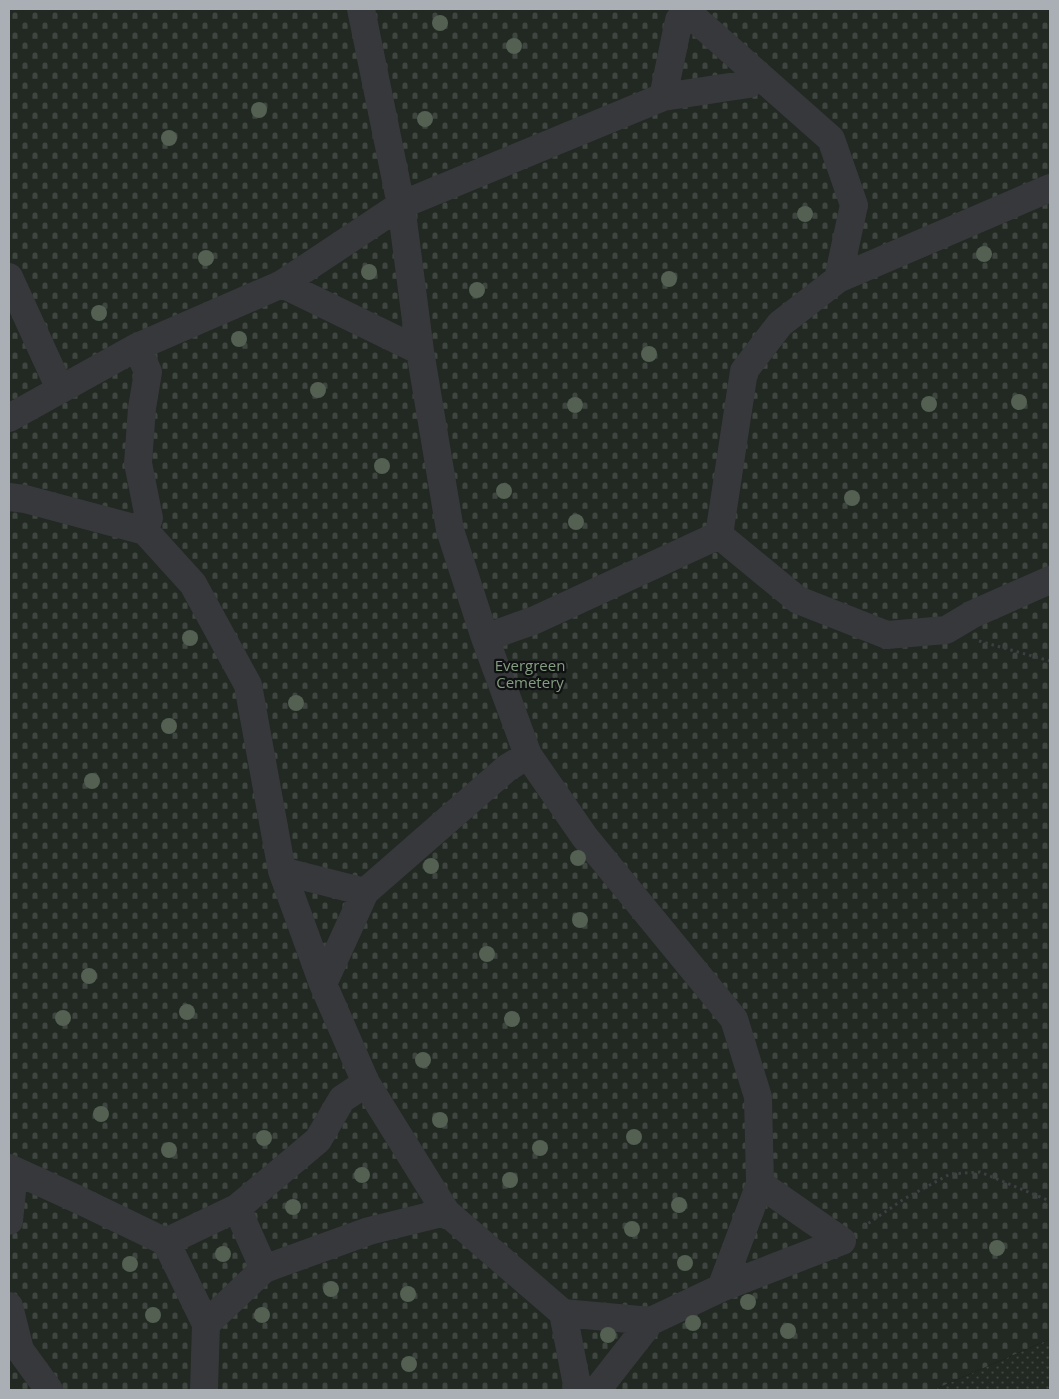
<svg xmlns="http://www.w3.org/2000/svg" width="1059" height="1399" font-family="'Open Sans',sans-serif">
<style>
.grass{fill:url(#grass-dots)}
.cemetery{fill:url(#cemetery-stones)}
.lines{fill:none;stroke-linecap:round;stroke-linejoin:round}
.path{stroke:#3d3f42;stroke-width:3;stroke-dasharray:2.5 4;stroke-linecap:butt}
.minor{stroke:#37383b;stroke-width:28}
.tree{fill:#536052}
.labels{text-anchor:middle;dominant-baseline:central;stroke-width:4.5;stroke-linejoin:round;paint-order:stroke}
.park-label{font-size:15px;fill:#859e82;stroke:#101112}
</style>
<defs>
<pattern id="grass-dots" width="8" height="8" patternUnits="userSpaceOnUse" patternTransform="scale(1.25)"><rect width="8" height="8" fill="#222822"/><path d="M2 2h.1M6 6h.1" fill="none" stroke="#3f4540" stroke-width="1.8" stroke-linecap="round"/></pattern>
<pattern id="cemetery-stones" width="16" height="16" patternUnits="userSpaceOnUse" patternTransform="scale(1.25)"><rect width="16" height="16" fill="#222822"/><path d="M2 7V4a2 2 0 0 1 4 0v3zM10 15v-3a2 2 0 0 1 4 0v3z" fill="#3f4540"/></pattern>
</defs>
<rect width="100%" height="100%" fill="#151517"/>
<!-- grass -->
<path class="grass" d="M1050,1339V1390H933Z"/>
<!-- cemetery -->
<path class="cemetery" d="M9,9H1050V1339L933,1390H9Z"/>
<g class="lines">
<!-- path -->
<path class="path" d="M979,641L1050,661
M863,1227L904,1199L950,1174L980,1172L1050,1201"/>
<!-- minor -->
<path class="minor" d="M361,9L401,205L420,351L450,530L485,638L528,755L584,836L734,1019L758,1097L760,1184L721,1288
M684,9L831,139L854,205L838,279
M663,97L679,20L686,12
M1050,188L838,279L780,324L744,371L719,535L798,600L887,635L946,630L973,614L1050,580
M9,277L60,389
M282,284L420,351
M137,347L148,372L142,408L138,463L149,518L145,531
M9,418L137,347L282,284L401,205L663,97L749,84L756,73
M9,497L25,499L145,531L193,584L248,685L282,871L323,984L366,1083L446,1212L563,1313L578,1390
M485,638L535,620L719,535
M282,871L365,892
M323,984L365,892L507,768L528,755
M9,1168L77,1199L166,1242L206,1324L204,1390
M760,1184L842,1241
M237,1208L264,1269
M9,1221L14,1171
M166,1242L237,1208L318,1140L342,1099L366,1083
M9,1306L20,1350L49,1390
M563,1313L651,1321
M206,1324L264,1269L369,1231L446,1212
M597,1390L651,1321L721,1288L842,1241"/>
</g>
<!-- trees -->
<g class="tree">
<circle cx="440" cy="23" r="8"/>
<circle cx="514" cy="46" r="8"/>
<circle cx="259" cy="110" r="8"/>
<circle cx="425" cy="119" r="8"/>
<circle cx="169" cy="138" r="8"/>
<circle cx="805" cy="214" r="8"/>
<circle cx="984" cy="254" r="8"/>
<circle cx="206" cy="258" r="8"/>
<circle cx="369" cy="272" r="8"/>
<circle cx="669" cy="279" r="8"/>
<circle cx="477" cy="290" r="8"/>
<circle cx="99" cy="313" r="8"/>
<circle cx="239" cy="339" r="8"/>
<circle cx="649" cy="354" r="8"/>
<circle cx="318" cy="390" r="8"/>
<circle cx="1019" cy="402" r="8"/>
<circle cx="929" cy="404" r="8"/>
<circle cx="575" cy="405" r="8"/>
<circle cx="382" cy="466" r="8"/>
<circle cx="504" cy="491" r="8"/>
<circle cx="852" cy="498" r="8"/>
<circle cx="576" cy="522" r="8"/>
<circle cx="190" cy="638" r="8"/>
<circle cx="296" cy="703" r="8"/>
<circle cx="169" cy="726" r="8"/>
<circle cx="92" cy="781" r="8"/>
<circle cx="578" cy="858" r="8"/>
<circle cx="431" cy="866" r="8"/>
<circle cx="580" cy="920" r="8"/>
<circle cx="487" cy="954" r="8"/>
<circle cx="89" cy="976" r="8"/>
<circle cx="187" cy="1012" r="8"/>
<circle cx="63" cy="1018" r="8"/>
<circle cx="512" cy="1019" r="8"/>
<circle cx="423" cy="1060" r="8"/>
<circle cx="101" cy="1114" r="8"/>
<circle cx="440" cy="1120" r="8"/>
<circle cx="634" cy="1137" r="8"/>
<circle cx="264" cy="1138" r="8"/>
<circle cx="540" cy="1148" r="8"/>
<circle cx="169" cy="1150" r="8"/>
<circle cx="362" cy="1175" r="8"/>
<circle cx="510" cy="1180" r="8"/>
<circle cx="679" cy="1205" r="8"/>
<circle cx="293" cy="1207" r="8"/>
<circle cx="632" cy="1229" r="8"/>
<circle cx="997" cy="1248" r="8"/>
<circle cx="223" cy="1254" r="8"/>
<circle cx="685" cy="1263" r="8"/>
<circle cx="130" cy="1264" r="8"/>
<circle cx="331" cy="1289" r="8"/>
<circle cx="408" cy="1294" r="8"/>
<circle cx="748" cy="1302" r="8"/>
<circle cx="153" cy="1315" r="8"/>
<circle cx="262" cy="1315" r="8"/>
<circle cx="693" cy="1323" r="8"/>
<circle cx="788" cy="1331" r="8"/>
<circle cx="608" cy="1335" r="8"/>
<circle cx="409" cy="1364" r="8"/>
</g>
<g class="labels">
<!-- park labels -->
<g class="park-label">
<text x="530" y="665">Evergreen<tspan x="530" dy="17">Cemetery</tspan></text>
</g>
</g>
<!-- border -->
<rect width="1059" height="1399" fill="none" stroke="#a9afb5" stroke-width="20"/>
</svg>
